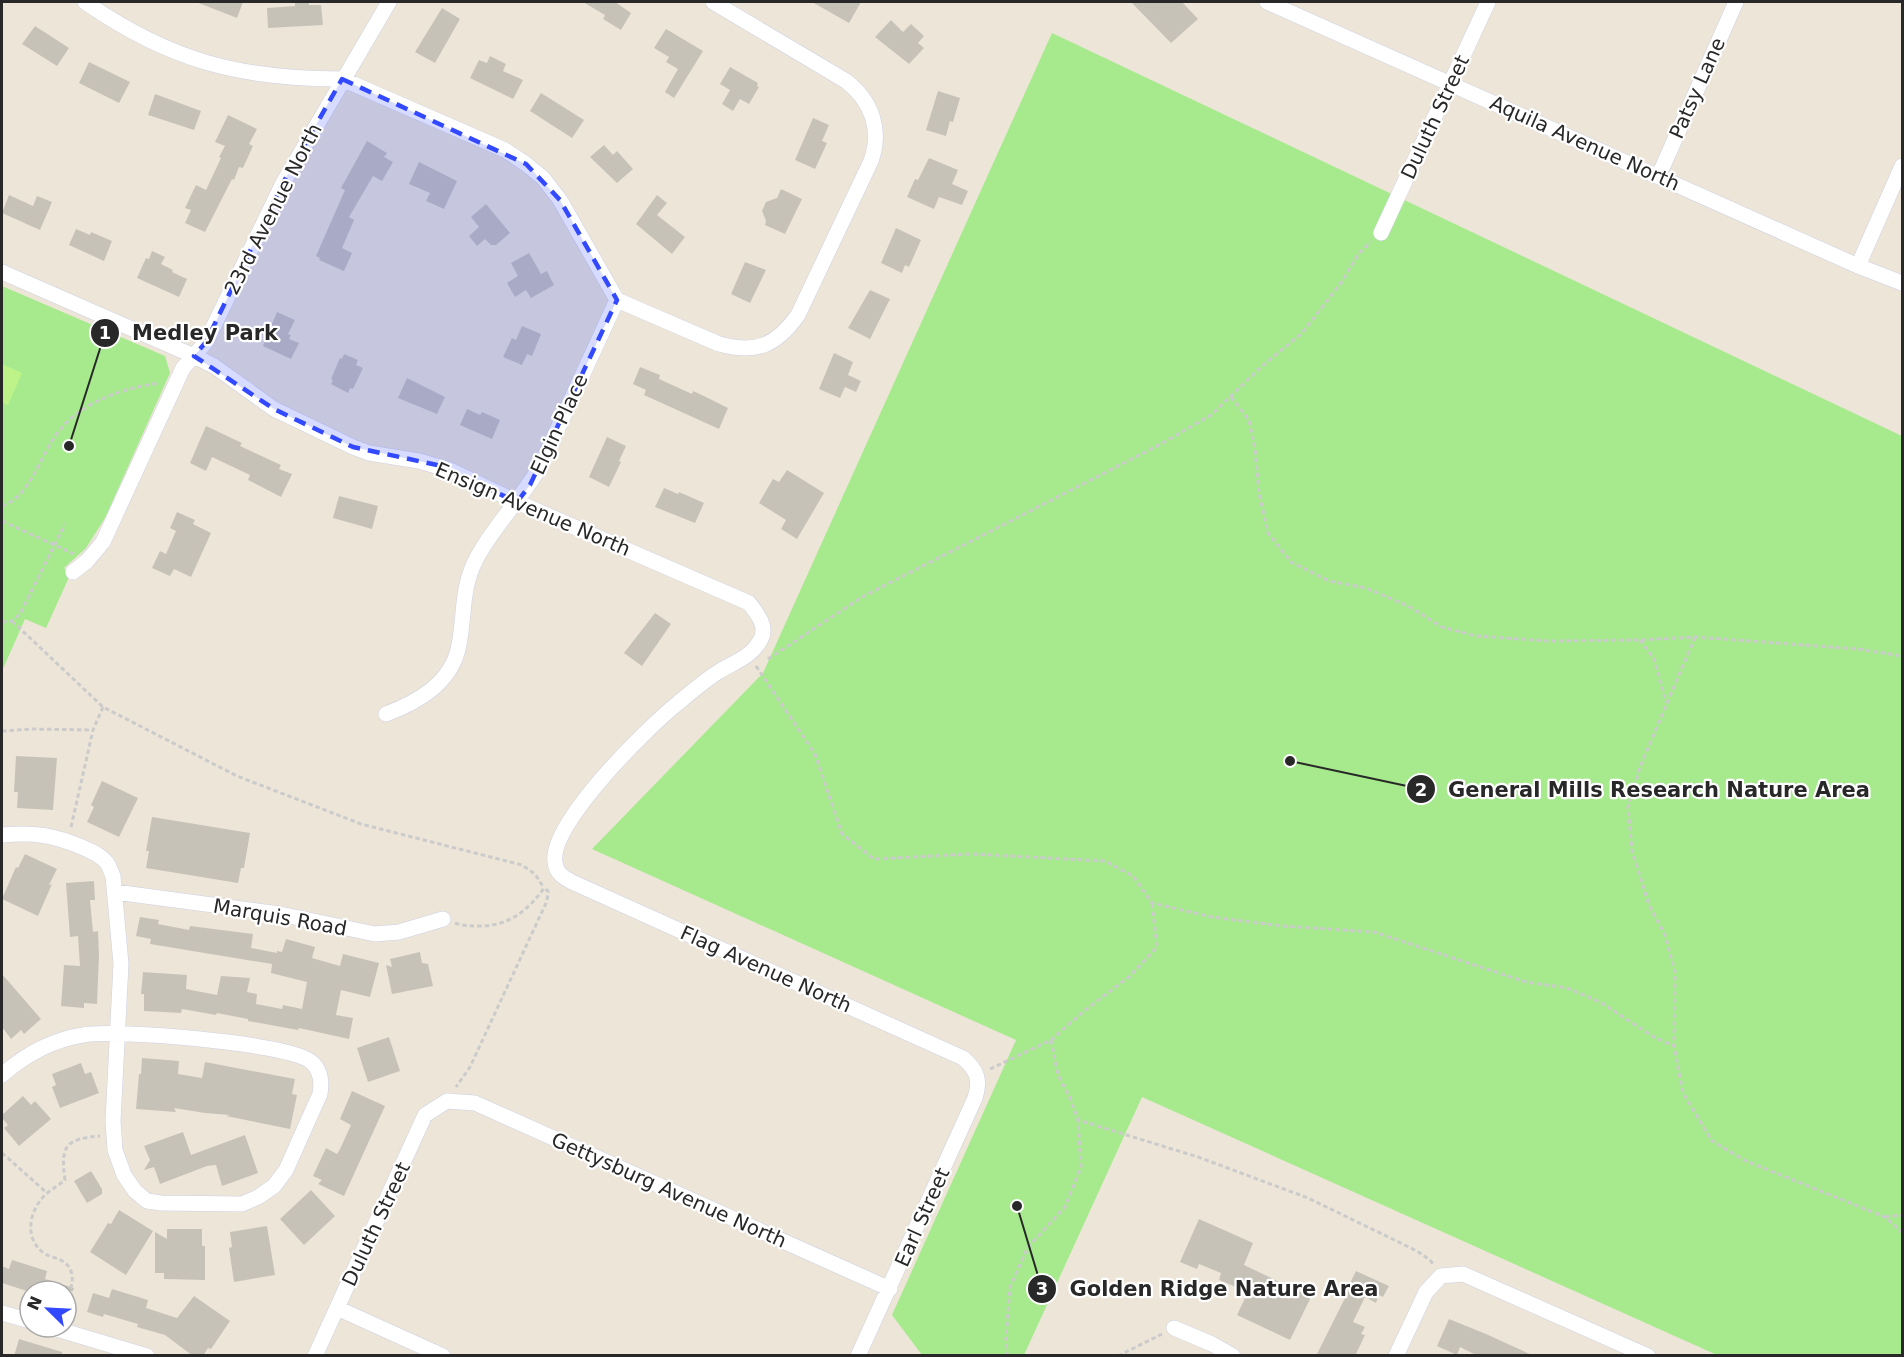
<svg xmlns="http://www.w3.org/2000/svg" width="1904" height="1357" font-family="'DejaVu Sans',sans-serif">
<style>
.green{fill:#a6ea8d}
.pitch{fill:#bdf388}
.building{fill:#c7c2b8}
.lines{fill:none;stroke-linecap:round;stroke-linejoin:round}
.minor-casing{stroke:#cdd0e3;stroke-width:16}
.path{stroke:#cbcbcb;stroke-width:3;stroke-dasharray:4.5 3;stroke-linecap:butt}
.minor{stroke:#fff;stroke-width:15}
.marked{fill:#3249ff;fill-opacity:0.2;stroke:#3249ff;stroke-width:4.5;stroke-dasharray:12 8;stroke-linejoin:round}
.labels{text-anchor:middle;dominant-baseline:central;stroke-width:4.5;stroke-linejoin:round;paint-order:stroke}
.street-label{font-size:20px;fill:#282828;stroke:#fff}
.leader{fill:none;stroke:#282828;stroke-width:2}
.callout-dot{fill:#282828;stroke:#fff;stroke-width:2}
.mark-label{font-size:18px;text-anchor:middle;font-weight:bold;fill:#fff}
.callout-label{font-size:21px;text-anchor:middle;font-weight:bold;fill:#282828;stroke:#fff;stroke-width:4.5;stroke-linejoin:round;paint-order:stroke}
</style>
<rect width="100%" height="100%" fill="#ede5d8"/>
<!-- green -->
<path class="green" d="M1052,33L1902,436V1351L1900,1356L1717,1355L1142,1097L1024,1355H922L892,1315L1016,1040L592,849L763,673Z
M2,286L165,356L170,373L105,518L86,548L64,568L70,575L46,628L25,619L2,671Z"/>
<!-- pitch -->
<path class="pitch" d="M2,364L22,373L8,405L2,403Z"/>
<!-- building -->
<path class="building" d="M196,2H243L237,18Z
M295,2H309V5H321L323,25L268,28L267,8L295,6Z
M583,2H615L631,13L621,30L603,19L605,15Z
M812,2H861L849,23Z
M1131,2H1182L1198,19L1171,43Z
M442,8L460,19L435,63L415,52Z
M891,20L903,32L911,24L924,36L918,43L924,48L909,64L875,37Z
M35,26L69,48L57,66L22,44Z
M666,29L703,51L674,98L665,92L678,69L666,62L669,57L654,48Z
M490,56L506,64L503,71L523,80L513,99L470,78L479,60L487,63Z
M89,62L130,82L119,103L79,83Z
M730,67L758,83L757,86L759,87L749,104L740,99L733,111L722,104L730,90L720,84Z
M938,91L960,98L953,122L950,121L946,136L926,130Z
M541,93L584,120L572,138L530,111Z
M155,94L201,111L194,130L148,115Z
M228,115L257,129L249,144L253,146L243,168L239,167L234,180L232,179L205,232L185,223L191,210L185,208L196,185L206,190L221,158L219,157L225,146L215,142Z
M813,118L829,125L822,141L827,143L815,169L795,160Z
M367,141L387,153L384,157L393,162L382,181L373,176L349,217L354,220L342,248L352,253L344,271L319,260L320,258L316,256L345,190L341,188Z
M604,145L613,155L617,151L633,169L617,183L590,157Z
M929,158L958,170L952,184L968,191L962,205L939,197L934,209L907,197L915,179L918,180Z
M419,162L457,181L444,209L426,201L430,193L409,184Z
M781,189L802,199L785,234L765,225L766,221L762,211L766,202L777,198Z
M9,195L33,206L37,196L52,202L40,230L2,213Z
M657,195L667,203L657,215L685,237L672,254L636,224Z
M486,204L510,233L496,245H491L485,239L477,246L469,236L479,227L471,217Z
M896,228L921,240L909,267L905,265L902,273L881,263Z
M76,229L90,235L91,232L112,241L104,261L69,245Z
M152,251L165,257L161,264L173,270L172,272L187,279L179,297L137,278L146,258L149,259Z
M529,253L541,274L547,271L554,285L531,298L526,290L515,297L507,283L518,276L511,263Z
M745,262L766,270L750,303L731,294Z
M870,290L890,299L870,339L848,328Z
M277,312L295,320L288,334L291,335L289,339L299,343L291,359L263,346Z
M522,326L541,334L532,356L527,354L522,365L503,357L512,338L516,340Z
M834,353L853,362L848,375L861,381L856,392L845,387L840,398L819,389Z
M344,354L358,360L356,365L363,368L353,389L350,388L348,393L331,384L333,380L331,379L340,358L342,359Z
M640,367L660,375L659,379L692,394L693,391L706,397L728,408L719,429L644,395L646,390L633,384Z
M407,378L445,397L437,414L398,398Z
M467,409L480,415L482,412L500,420L492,439L460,425Z
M206,426L242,443L240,446L281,465L279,469L292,474L281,497L248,480L250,475L212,457L206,471L190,463Z
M607,437L626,446L619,461L621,462L609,487L589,477Z
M787,470L824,493L797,539L781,529L786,520L759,503L773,479L779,482Z
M664,488L678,494L679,492L704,503L695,523L655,507Z
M339,496L378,506L372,529L333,518Z
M177,512L195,520L193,524L211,533L191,577L174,569L170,576L152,568L160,551L166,554L176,531L170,528Z
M655,613L671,624L642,666L624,653Z
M16,756L57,758L53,810L17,808L18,792H14Z
M102,781L138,798L119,837L87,822L94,807L91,805Z
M152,817L250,833L244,868H241L238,883L146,868L149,851H146Z
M25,854L57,869L49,885L52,884L38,916L2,899L16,867L18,868Z
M94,881L95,900H90L93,932L98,931L99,955L97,1004L84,1003V1008L61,1006L64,965L80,966L78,936L70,937L66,883Z
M140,917L159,920L158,924L189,930L190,926L253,934L251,948L277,953V951L282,952L286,939L315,947L312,958L340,966L343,954L379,963L370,997L341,990L336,1015L353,1018L349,1039L299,1028L298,1030L248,1021V1019L217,1013L216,1015L182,1009L181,1013L144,1011V994H141L143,972L187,975L186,989L217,995L221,976L250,978L247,992L257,994L256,1004L282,1009L283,1005L302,1009L307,982L271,973L272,964L150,944L151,939L136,936Z
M420,952L422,963L428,964L433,986L392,994L386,965L392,967L390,959Z
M2,974L41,1019L24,1034L21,1030L11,1039L2,1027Z
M389,1037L400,1071L368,1082L357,1048Z
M142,1058L179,1061L178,1074L202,1078L205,1062L295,1079L292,1094L297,1095L290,1129L226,1116L230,1115L205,1113L174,1108L176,1112L136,1109L139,1074H141Z
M81,1063L85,1074L91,1072L99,1093L60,1108L52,1087L56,1085L52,1074Z
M352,1091L385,1106L344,1196L318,1184L322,1180L313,1176L326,1148L337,1154L340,1149L351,1125L340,1119Z
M23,1096L31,1105L35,1101L51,1119L19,1146L4,1128L8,1125L2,1118V1115Z
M183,1132L191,1155L245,1135L258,1173L222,1186L216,1165L207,1166L160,1184L154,1167L144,1170L150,1160L144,1146Z
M91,1171L102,1189V1194L87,1203L74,1181Z
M311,1190L335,1216L304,1245L280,1219Z
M119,1210L153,1231L126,1275L90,1252L108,1223L111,1224Z
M1199,1219L1253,1243L1244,1265L1311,1297L1290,1340L1237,1315L1248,1292L1219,1280L1221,1273L1199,1264L1197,1269L1180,1262Z
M267,1226L275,1275L234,1282L229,1248L232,1247L230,1232Z
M167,1229H202V1246H205V1280L164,1279V1273H155V1232L167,1239Z
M12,1260L47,1271L45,1279L74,1288L73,1291H27L2,1283V1266L9,1269Z
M1356,1271L1389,1286L1383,1297L1379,1295L1376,1303L1365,1297L1353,1322L1365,1327L1361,1334L1365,1335L1355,1356H1316L1349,1290L1347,1289Z
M112,1289L148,1300L146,1308L177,1318L194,1296L230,1321L211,1349L208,1348L203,1356H193L165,1335L137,1327L138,1324L104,1314L103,1317L87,1312L93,1293L109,1298Z
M1449,1319L1486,1334L1534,1356H1478L1460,1347L1457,1355L1437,1346Z
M19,1339L62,1352V1356H14Z"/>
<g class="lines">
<defs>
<path id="minor" d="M85,2C170,61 240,79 342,79L505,150L526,164L543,178L560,200L617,300L719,344C756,354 776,346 798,315L871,161C882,130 872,101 846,81L713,2
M1267,2L1858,266L1902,283
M1659,175L1736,2
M1381,233L1488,2
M1858,266L1902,166
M2,272L194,356L214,366L274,409L353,447L369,453L419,461L450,470L517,502L749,603C756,612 768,626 761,639C752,657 734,662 718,672C704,681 691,692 678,703C648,727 549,824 555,862C556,873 563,877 572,882L963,1058C977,1070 981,1080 975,1098L858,1356
M73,572L87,561L103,542L183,368L206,342L283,183L389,2
M386,714C418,702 452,683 459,645C464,619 462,593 472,568C487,533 522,499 541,465L617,300
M2,835C34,832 54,835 84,848C92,852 101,855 107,863C110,867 111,872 113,876L121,964L113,1121L115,1150L124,1175L135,1191L147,1201L161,1203L242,1204L258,1197L274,1186L286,1170L320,1094C322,1082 321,1069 310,1061C286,1043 116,1029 83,1035C51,1040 26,1054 2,1075
M115,892L280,914L375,934L399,932L443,919
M337,1308L443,1356
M2,1313L30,1321
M50,1327L147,1356
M1174,1328L1212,1344L1233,1356
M315,1356L425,1115L447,1101L475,1103L890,1289
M1396,1356L1426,1292L1441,1276L1463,1274L1648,1356"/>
</defs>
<!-- minor casing -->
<use href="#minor" class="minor-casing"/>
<!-- path -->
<path class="path" d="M1231,397L1249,420L1255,449L1259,493L1268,533L1291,562L1329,581L1366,588L1408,606L1442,627L1476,636L1549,641L1640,640L1695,637L1858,649L1902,656
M2,506C28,497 38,463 52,441C74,404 121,388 160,383
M2,521L74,554
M12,621L103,707L237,776L361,824L522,865L535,874L544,888
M2,622L12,621L20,614L65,524
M1695,637L1640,767L1628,807L1632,851L1649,905L1665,935L1675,972L1674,1046L1683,1093L1712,1141L1746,1161L1885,1217L1902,1232
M1640,640L1654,659L1666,702
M768,659L862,597L1161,444L1211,415L1260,368L1302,333L1341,283L1359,253L1371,242
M756,666L815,754L842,834L874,859L972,854L1105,861L1133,876L1152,903L1212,917L1282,926L1374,932L1526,982L1567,988L1600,1002L1654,1037L1674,1046
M2,731L31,729L93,730
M71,827L93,730L103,707
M455,923C463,926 471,926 480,926C508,926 528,911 544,888L548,891L547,901L470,1067L456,1087
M1051,1040L1058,1075L1070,1098L1078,1120L1198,1157L1308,1198L1417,1251L1430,1260L1433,1264
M990,1069L1051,1040L1084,1011L1130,976L1157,947L1152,903
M2,1153L47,1193
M1885,1217L1902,1215
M66,1303C70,1291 76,1278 69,1267C64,1259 53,1258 45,1254C23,1239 29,1210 46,1194C52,1189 59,1185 65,1180C60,1145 66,1139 100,1136
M1007,1356L1006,1338L1010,1287L1028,1247L1065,1207L1081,1167L1078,1120
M1118,1356L1162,1334"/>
<!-- minor -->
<use href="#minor" class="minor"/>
</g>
<!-- marked area -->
<path class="marked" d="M342,79L526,164L560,200L617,300L530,485L517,502L437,465L353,447L274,409L194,356L206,342L283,183Z"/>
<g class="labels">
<!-- street labels -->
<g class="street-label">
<text transform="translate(1697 88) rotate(-66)">Patsy Lane</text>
<text transform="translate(1435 117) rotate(-65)">Duluth Street</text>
<text transform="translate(1585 143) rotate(24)">Aquila Avenue North</text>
<text transform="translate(273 209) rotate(-63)">23rd Avenue North</text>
<text transform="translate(559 424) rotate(-65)">Elgin Place</text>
<text transform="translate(533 509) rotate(23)">Ensign Avenue North</text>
<text transform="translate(280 917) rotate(10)">Marquis Road</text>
<text transform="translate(766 969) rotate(24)">Flag Avenue North</text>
<text transform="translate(669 1190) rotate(24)">Gettysburg Avenue North</text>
<text transform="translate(922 1217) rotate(-66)">Earl Street</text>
<text transform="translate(376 1224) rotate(-65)">Duluth Street</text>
</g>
</g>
<!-- callouts -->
<path class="leader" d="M69 446L105 333M1290 761L1421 789M1017 1206L1042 1289"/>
<g class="callout-dot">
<circle cx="69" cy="446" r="6"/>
<circle cx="1290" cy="761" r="6"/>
<circle cx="1017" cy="1206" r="6"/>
<circle cx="105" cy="333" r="15"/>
<circle cx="1421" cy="789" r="15"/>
<circle cx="1042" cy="1289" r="15"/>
</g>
<g class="mark-label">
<text x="105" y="339">1</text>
<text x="1421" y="796">2</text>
<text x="1042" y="1295">3</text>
</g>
<g class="callout-label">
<text x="205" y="340">Medley Park</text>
<text x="1659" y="797">General Mills Research Nature Area</text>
<text x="1224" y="1296">Golden Ridge Nature Area</text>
</g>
<!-- border -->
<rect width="1904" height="1357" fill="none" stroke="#282828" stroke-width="6"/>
<!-- north arrow -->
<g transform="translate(48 1309) rotate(294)"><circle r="28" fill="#ffffff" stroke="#a9a9a9" stroke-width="1.5"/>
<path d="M0-4.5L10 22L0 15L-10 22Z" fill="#3249ff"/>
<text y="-9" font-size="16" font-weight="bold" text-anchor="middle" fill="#282828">N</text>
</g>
</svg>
